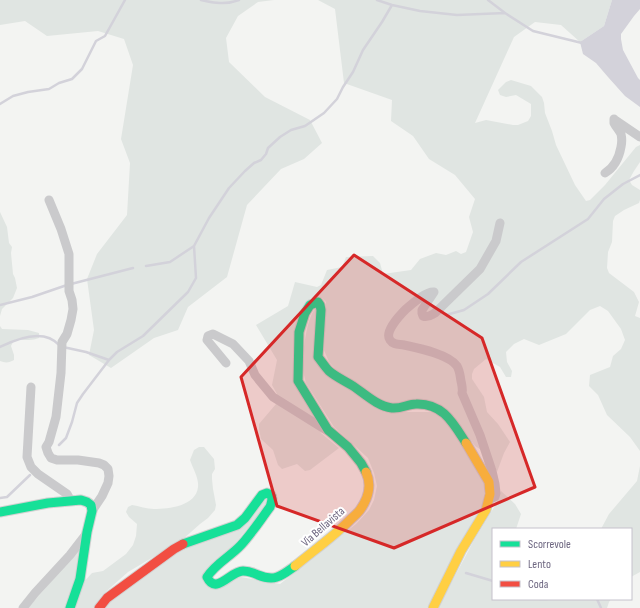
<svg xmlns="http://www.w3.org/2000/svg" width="640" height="608" font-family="'Sofia Sans Condensed',sans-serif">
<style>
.green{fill:#e0e5e2}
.water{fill:#d3d2da}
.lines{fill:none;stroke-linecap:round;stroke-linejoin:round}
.stream{stroke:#d3d2da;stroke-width:2.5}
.fast-casing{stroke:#d1d1d1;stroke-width:11}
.slow-casing{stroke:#d1d1d1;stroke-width:11}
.jam-casing{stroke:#d1d1d1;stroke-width:11}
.street{stroke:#cacacc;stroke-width:9}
.fast{stroke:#16e098;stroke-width:9}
.slow{stroke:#ffcf43;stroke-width:9}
.jam{stroke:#f24e42;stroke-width:9}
.marked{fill:#d62828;fill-opacity:0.2;stroke:#d62828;stroke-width:3;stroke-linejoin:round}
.labels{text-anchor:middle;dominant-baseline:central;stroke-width:4;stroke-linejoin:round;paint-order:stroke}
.street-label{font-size:12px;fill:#6d6680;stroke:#fff}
</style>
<rect width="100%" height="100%" fill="#f3f4f2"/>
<!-- green -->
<path class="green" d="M0,0H274L258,2L238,16L226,38L229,62L265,97L310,120L322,143L304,159L281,169L247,205L227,277L188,307L178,330L154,338L111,368L89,355L94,330L87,279L97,254L127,215L130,163L121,139L133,65L124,39L98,31L47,36L25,21L0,25Z
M318,0H612L604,26L580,42L561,25L535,22L514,37L475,123L486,120L513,125H518L528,121L531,116V104L516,95L506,97L500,95L498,90L506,82L511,80L531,86L542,97L544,103L545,113L552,131L556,145L575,185L586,201L590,200L605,185L636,147L640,145V162L634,171L629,180L632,185L640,190V200L639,203L624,210L615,216L613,221L612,242L608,252L607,268L609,273L634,292L639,302L635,316L640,318V451L630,437L607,415L598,395L589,386L590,375L610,367L613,356L621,349L625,340L621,329L608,311L600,306L590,310L566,334L539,345L524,339L514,344L506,352L507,362L512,371L511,377H506L500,367L486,359L474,369L472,374V379L484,397L487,412L498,424L510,442L504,453L497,472L491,456L475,446L452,415L441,405L387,404L337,371L329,362L324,350L326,302L322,298H311L301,313L294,362L314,418L321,433L339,448L310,470L305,471L297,464L282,469L278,465L273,450L261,439L259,429V424L276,404L277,394L272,385L277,360L256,325L288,306L295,282L317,287L321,285L327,270L342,267L346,257L373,256L380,263L383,274L411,270L420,259L436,253L446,255L456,251L461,254L466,252L473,232L469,217L475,199L455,175L429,159L413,136L391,121L392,100L344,83L335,9Z
M0,212L7,227L9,243L12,247L11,253L13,274L15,278L17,288L13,298L2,309L0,316Z
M317,307L323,365L393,412H433L446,420L485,484L483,505L427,608H106L110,601L172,551L237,529L266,499L270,501L223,558L209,586L241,577L280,584L356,524L369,510L374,500L377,486L374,473L368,458L334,427L306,383C305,379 304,375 303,371C302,358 306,315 317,307Z
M0,326L2,329L28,330L39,333V338C36,339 32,340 29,340C19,341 16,335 11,346L14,355V360C9,363 5,363 0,361Z
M199,447H204L214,459L215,469L212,474V479L213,489L216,505L215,510L208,518L200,524L182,540L128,572L101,596L93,608H74L80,586L92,573L103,571L126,554L133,545L136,536L137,524L129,517L126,512L128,507L132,505C139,506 147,509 154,509C169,509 196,506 198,487C199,478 193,469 190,460L194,450Z
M640,466V572L631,577V529H601L609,514L637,481Z
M501,491L515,504L521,514L516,529H493V599H611L609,602L607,608H438L473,542L496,504Z
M84,545L68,608H28L77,552Z"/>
<!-- water -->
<path class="water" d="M612,0H640V9L634,16L621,34V39L623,50L638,78L640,80V107L625,96L608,77L596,63L583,54L580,42L604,26Z"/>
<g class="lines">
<!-- stream -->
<path class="stream" d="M201,0C214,3 226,5 239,0
M377,0L392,5L420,11L457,15L505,13
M488,0L505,13L533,31L582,43
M0,104L13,96L28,92L49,89L59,83L72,79L82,69L96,41L105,36L125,0
M146,266L170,262L194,246
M71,284L133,268
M0,305L32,297L67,285
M446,315L464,310L488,294L521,262L588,219L604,199L623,184L640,175
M0,347C16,339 44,328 59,345
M63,347L86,352L109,360
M59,445L66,438L72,422L77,403L83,394L109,360L117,352L143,336L188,292L196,278L194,246L209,218L229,188L245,171L254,163L261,160L266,154L268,148L280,137L291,130L305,126L324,113L337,99L343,87L353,72L363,50L382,22L392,5
M0,498L7,497L30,475
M466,573L493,581
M540,599H547
M597,599L601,608"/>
<defs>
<path id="fast" d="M366,472L361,463L348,447L328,430L298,381L299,332L305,313L310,305L318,302L320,305L321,310L318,357C322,362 325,367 329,371C336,377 345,381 353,386C365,394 377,406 392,408C401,409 408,404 416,404C443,403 453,423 466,443
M0,512L48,503L81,500L87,502L91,505L92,511L87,532L80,579L70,608
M183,544L237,525L245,518L262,495L267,493C274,495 272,501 270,507C261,519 252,533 241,545C231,556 215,564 207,577C216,596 230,571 243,571C248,571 254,573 258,575C275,582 281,576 295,566"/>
<path id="slow" d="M295,566C313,551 333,537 349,521C353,517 357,514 360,510C368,499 372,485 366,472
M433,608L461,551L486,510L490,494L489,482L466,443"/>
<path id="jam" d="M99,608L107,598L174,549L183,544"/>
</defs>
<!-- fast casing -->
<use href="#fast" class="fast-casing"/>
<!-- slow casing -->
<use href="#slow" class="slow-casing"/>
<!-- jam casing -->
<use href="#jam" class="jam-casing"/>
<!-- street -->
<path class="street" d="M615,120L640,137
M605,173C615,167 619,158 621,147C622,142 622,138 621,134C619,130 616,127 614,123V119
M49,200L61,229L69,254V291L72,300L73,309L71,320L67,334L62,342L61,373L56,417L49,442L46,447L48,453L51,458L57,460H78L99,463L104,465L108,469L109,476L108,483L102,496L92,511
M226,363L207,340L208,336L213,334L233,344L249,361L255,375L273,397L326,430
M31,387L27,457L31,467L38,474L67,494L71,501
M489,499L495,497L496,493L495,484L492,471L480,435L462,393C463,389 462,386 461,381C460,376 460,371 457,366C449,354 418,348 404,345C399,344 393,345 390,340C384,332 400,315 406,309C412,304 426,291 434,292L422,310V313L423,316C428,318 431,315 435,313L480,269L496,241L500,223
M23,608L35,593L70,555L87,533"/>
<!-- fast -->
<use href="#fast" class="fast"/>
<!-- slow -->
<use href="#slow" class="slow"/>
<!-- jam -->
<use href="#jam" class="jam"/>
</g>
<!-- marked area -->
<path class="marked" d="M354,255L482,338L535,487L394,548L277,506L241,377Z"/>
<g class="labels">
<!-- street labels -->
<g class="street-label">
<text transform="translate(323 527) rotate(-41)">Via Bellavista</text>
</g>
</g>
<!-- legend -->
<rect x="492" y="528" width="140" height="72" fill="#ffffff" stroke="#c5c2cc"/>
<rect x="500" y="541" width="20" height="6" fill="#16e098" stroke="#c5c2cc"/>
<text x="528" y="548" font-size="12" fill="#6d6680">Scorrevole</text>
<rect x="500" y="561" width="20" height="6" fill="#ffcf43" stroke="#c5c2cc"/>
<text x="528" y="568" font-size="12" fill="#6d6680">Lento</text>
<rect x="500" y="581" width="20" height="6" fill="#f24e42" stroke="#c5c2cc"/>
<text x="528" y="588" font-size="12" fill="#6d6680">Coda</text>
</svg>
